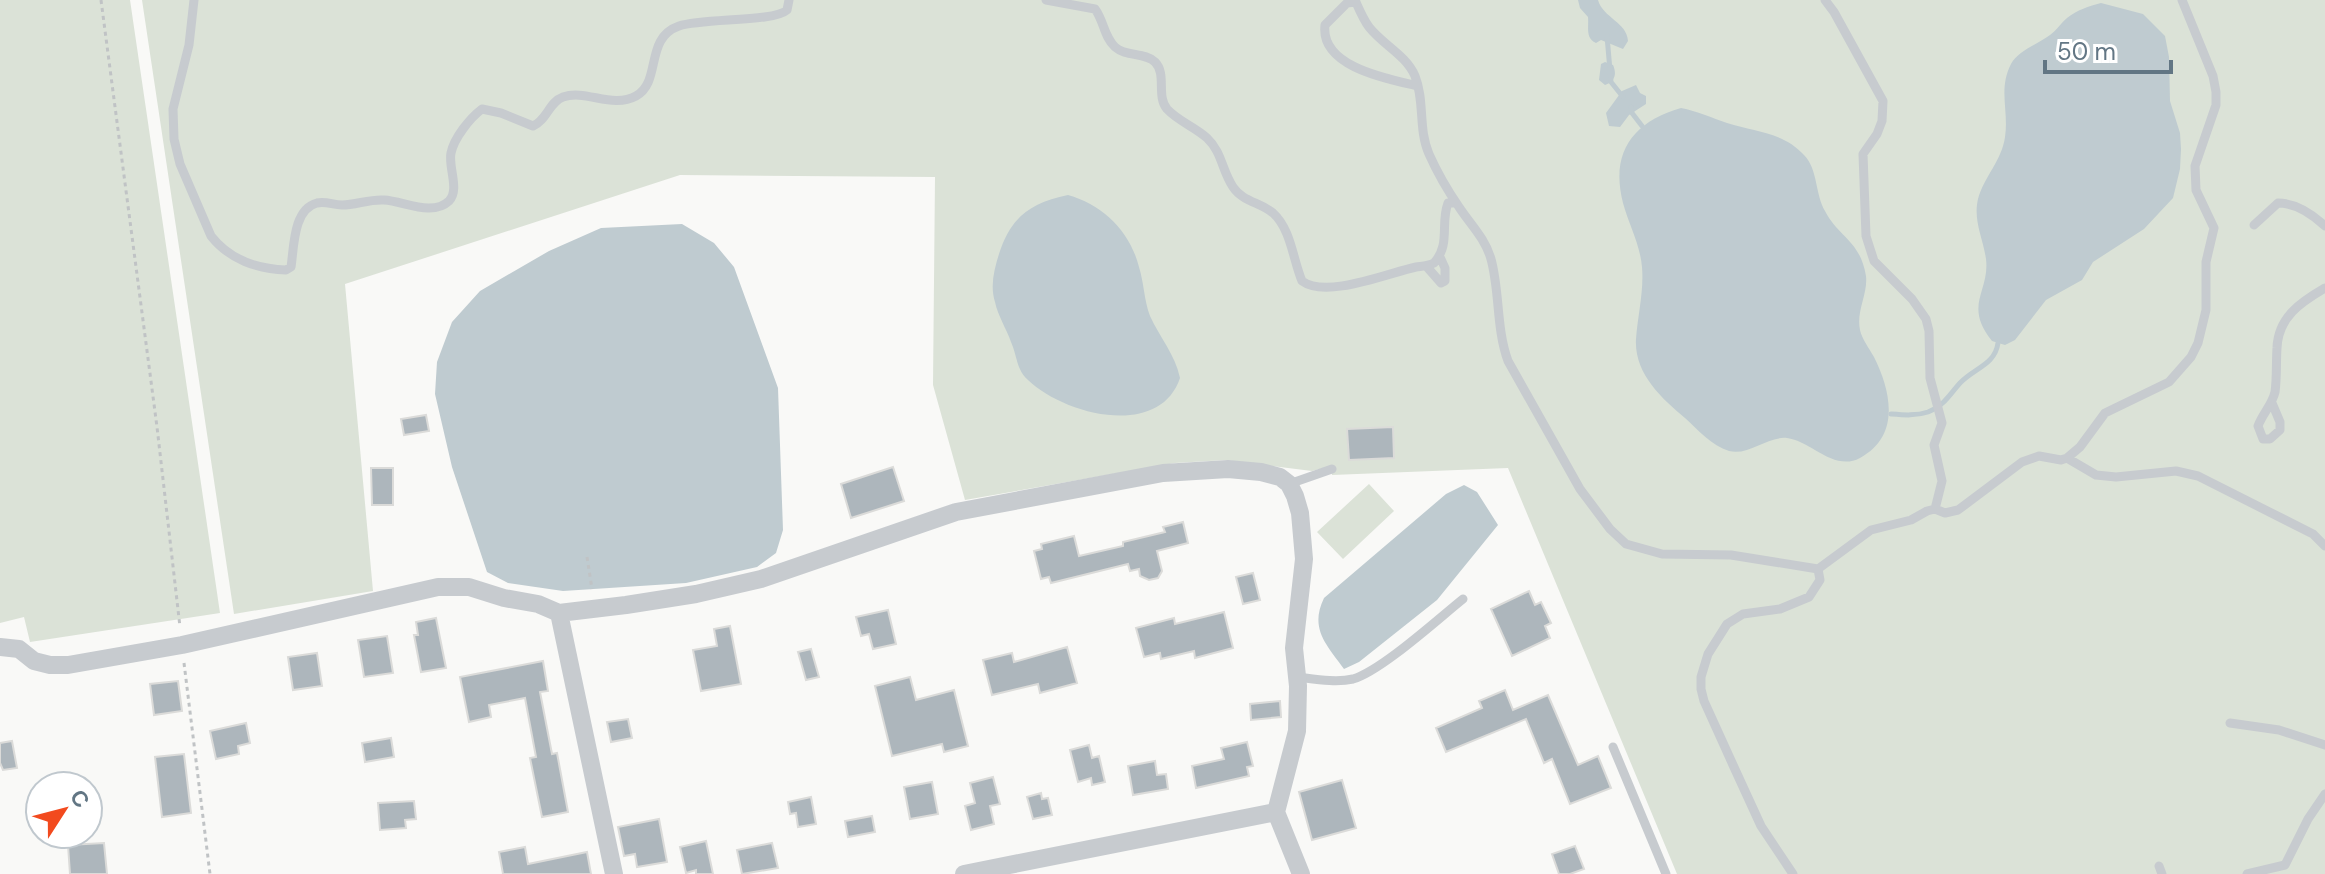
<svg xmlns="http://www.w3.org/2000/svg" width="2325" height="874" font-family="'DM Sans',sans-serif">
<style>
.green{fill:#dbe2d7}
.water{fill:#bfcbd0}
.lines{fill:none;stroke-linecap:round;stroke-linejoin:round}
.stream{stroke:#bfcbd0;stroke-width:5}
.building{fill:#adb6bc;stroke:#dbdbd9;stroke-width:2}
.path{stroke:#c0c3c5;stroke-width:3;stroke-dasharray:4 4;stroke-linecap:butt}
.lane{stroke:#c7cbcf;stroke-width:9}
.street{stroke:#c7cbcf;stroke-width:18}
</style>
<rect width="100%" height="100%" fill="#f9f9f7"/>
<!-- green -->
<path class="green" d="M0,0H130L220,613L30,642L24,617L0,623Z
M142,0H2325V874H1677L1508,468L1332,475L1331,466L1312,471L1226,460L1175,463L965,500L933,385L935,177L680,175L345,284L373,591L234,614Z
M1369,484L1394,511L1343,559L1317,532Z"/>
<!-- water -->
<path class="water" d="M1578,0H1598C1603,18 1627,22 1628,41L1623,49L1601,40L1596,43C1585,38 1589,27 1588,17L1580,8Z
M2101,3L2143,14L2165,36L2169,57L2170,101L2180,133L2181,149L2180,169L2173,198L2144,229L2093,262L2082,280L2046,300L2015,340L2005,345L1992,341C1963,305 1990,292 1986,259C1983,238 1973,221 1978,199C1984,177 2002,160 2005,137C2009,111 1998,89 2011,64C2018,51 2038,44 2050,35C2057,30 2061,23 2067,18C2077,10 2089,6 2101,3Z
M1605,62L1613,65C1617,74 1615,82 1605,85L1599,80L1601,64Z
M1636,85L1640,93L1646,96V104L1629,115L1620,127L1609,126L1606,113L1622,91Z
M1681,108C1697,111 1712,118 1727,123C1755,132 1783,132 1804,155C1818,169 1815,194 1825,211C1839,238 1860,240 1866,276C1868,294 1856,311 1860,330C1862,339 1869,348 1874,357C1891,391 1901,436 1860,458C1834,472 1811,441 1787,438C1767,436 1749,456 1729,451C1712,446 1697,429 1685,418C1661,398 1634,373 1636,339C1638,314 1644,291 1642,267C1640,244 1629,225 1623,203C1610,152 1633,122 1681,108Z
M1068,195C1103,205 1130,231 1139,267C1144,283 1144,300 1150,316C1160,338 1175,354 1180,378C1159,440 1063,414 1028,380C1016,369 1017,355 1011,342C1006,328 998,316 995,302C990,286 994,270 999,254C1011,217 1030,203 1068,195Z
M682,224L714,243L734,267L778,388L783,530L776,553L757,567L686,583L563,591L508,583L487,572L452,467L435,394L437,362L452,322L480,291L549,251L601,228Z
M1464,485L1477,492L1498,525L1437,600L1359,662L1344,669C1327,645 1309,629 1324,598L1446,494Z"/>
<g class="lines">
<!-- stream -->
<path class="stream" d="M1607,36L1611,82L1623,97
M1631,107L1632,113L1642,126
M1891,414C1904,415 1916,416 1928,412C1944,406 1950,394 1960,383C1974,368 1995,365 1998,343"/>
</g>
<!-- building -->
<path class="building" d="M426,415L429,431L404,435L401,419Z
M1393,427L1394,458L1349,460L1347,429Z
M893,467L904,501L851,518L841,484Z
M371,468H393V505H372Z
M1183,522L1188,543L1157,551L1162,571L1158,578L1149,580L1140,576L1139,569L1130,571L1128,564L1051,583L1049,577L1041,579L1034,551L1042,549L1041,544L1074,536L1079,556L1123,546V542L1165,532L1163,527Z
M1253,573L1260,600L1243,604L1236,577Z
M1529,591L1535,605L1541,602L1551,623L1545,626L1550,638L1512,656L1491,609Z
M888,610L896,644L873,649L869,634L861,636L856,617Z
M1224,612L1233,648L1195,658L1194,651L1161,659L1160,653L1144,657L1136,628L1174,618L1175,624Z
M436,618L446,668L421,672L414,635H418L416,622Z
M730,626L741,684L701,691L693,650L717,646L714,629Z
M387,636L393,673L364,677L358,640Z
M1067,647L1077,683L1040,693L1038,684L992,695L983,660L1012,653L1014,662Z
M811,649L819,677L806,680L798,652Z
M317,653L322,686L293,690L288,657Z
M543,661L548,691L540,692L552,754L557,753L568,812L542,817L530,758L536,757L525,698L489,705L491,717L469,722L460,677Z
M910,677L916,700L954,690L968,746L944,752L942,744L892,756L875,686Z
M178,681L182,711L154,715L150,684Z
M1505,690L1513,710L1548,695L1578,765L1598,756L1611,788L1570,804L1552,759L1544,763L1526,719L1446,752L1436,728L1482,708L1479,701Z
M1280,701L1281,717L1251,720L1250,704Z
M628,719L632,738L611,742L607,722Z
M246,723L250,743L238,746L239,754L216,759L210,731Z
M391,738L394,757L365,762L362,743Z
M12,741L17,768L3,770L0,763V743Z
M1247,742L1253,766L1247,767L1249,776L1196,788L1192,766L1224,759L1221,748Z
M1089,745L1092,758L1099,756L1105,782L1092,785L1091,778L1078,782L1070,750Z
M184,754L191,813L162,817L155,757Z
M1155,761L1157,775L1166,774L1168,789L1133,795L1128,766Z
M993,777L1000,804L990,806L994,824L971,830L965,806L975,803L970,783Z
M1342,780L1356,828L1312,840L1299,792Z
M932,782L938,814L910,819L904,787Z
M1041,793L1042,799L1048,798L1052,815L1033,819L1027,797Z
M811,797L816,824L798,827L796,813L790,814L788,802Z
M414,801L416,819L405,820L406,828L380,830L378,803Z
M872,816L875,832L848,837L845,821Z
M659,819L667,862L637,867L635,854L624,856L618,827Z
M706,841L713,874H696V870L686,873L680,847Z
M104,843L107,874H70L68,845Z
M772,843L778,868L742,874L737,850Z
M1575,846L1584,869L1570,874H1559L1552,854Z
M525,847L528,864L587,852L591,874H503L499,852Z"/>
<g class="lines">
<!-- path -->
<path class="path" d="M101,0L157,427L180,627
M587,557L592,589
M184,663L210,874"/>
<!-- lane -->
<path class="lane" d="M194,0L189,45L173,109L174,139L180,164L211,236C229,259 257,269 286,270L291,267C294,248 293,209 317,203C326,201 333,205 342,205C356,205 369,199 384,200C404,201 432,217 449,201C460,190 448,167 451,153C454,138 470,118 482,109L501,113L533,126C547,120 549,102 563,97C586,89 612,109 636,96C662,82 644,38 679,26C704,18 774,22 787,10L789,0
M1046,0L1095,9C1104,21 1104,37 1115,47C1126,57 1145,52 1155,62C1167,74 1156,96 1167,109C1178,121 1195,127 1207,138C1222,152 1222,171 1233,187C1243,202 1260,202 1273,213C1291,229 1293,260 1302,281C1326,299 1388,273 1416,267C1423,266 1428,266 1434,263C1451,244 1440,224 1448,203H1456
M1355,0C1359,9 1363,19 1369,27C1383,45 1406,55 1415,76C1425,101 1418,129 1429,154C1437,172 1448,191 1459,207C1470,224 1485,238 1491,259C1500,292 1496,328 1508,361L1580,489L1610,529L1626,544L1662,554L1731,555L1818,569L1871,530L1911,520L1927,511L1935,509L1945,513L1958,510L2022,462L2039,456L2061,460L2067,458L2080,447L2105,413L2169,382L2191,357L2198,343L2206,310V262L2214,228L2196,190L2195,166L2216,105V92L2213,76L2182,0
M1825,0L1834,12L1883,101L1882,121L1877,134L1863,154L1866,236L1874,261L1912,299L1926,319L1929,331L1930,378L1942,423L1934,445L1942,481L1935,509
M1356,2L1347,3L1325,25C1320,67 1388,79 1418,86
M2254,225L2278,203C2296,203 2312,214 2325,226
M1427,267L1441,283L1445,281V268L1440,257
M2272,403L2280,422V430L2270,439H2263L2258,426C2263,413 2272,405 2275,392C2277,378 2276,363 2277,348C2278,317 2301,302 2325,288
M2067,458L2096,475L2116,477L2176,471L2198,476L2313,534L2325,546
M1289,484L1332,469
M1297,677C1314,679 1336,683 1353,679C1381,671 1438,619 1463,599
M2230,723L2279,730L2325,745
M1613,747L1666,874
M2159,866L2162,874
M1793,874L1761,826L1733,765L1704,701L1701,689V677L1708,654L1727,624L1743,614L1780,609L1809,597L1820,580L1818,569
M2247,874L2285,865L2308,819L2325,794"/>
<!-- street -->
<path class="street" d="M559,613L614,874
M0,647L19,649L34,661L50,665H68L182,645L438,587H469L504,598L538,604L559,613L626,605L696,594L761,579L956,512L1163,473L1228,469L1261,472L1280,477L1289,484L1295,496L1300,513L1304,559L1294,648L1298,686L1297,731L1276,812L1301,874
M964,874L1276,812"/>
</g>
<!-- north arrow -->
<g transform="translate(64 810) rotate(54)"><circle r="38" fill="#ffffff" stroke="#c0c8ce" stroke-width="2"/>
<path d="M0-6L14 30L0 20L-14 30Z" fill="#f24a1e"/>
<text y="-12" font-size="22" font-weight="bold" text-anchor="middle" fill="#627684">С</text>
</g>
<!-- scale -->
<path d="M2045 60v12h126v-12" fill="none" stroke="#627684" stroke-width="4"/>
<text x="2057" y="60" font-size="24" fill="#627684" stroke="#ffffff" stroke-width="6" paint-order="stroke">50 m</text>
</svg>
